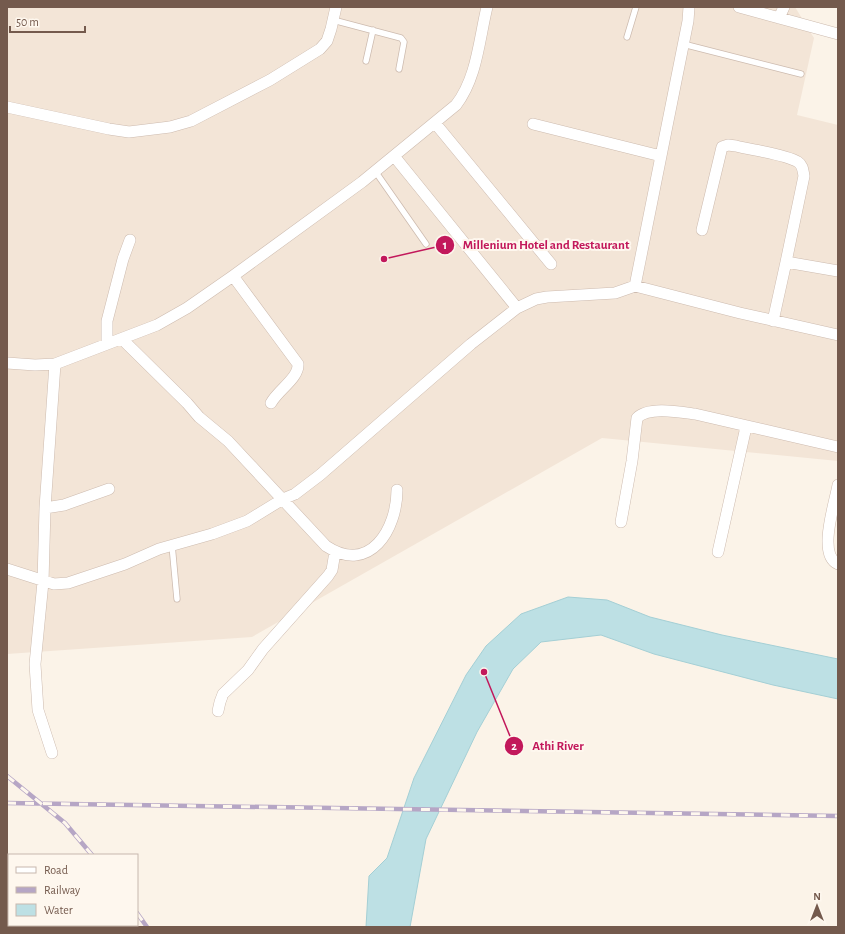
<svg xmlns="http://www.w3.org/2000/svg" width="845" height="934" font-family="'Alegreya Sans',sans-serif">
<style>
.residential{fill:#f3e5d7}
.water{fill:#bde0e4;stroke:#a4cfd5}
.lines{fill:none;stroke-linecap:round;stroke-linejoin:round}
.service-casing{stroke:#cdbbaf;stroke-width:7}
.minor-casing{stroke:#cdbbaf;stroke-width:12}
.service{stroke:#fff;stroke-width:5.5}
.minor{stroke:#fff;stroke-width:11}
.rail-casing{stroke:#b6a6c5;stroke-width:4.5}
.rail{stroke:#fef7ee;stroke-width:3;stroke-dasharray:9;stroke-linecap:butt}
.leader{fill:none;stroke:#c2185b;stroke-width:1.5}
.callout-dot{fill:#c2185b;stroke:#fef7ee;stroke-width:1.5}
.mark-label{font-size:12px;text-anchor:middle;font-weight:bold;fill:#fff}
.callout-label{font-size:13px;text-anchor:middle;font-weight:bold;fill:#c2185b;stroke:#fef7ee;stroke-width:4;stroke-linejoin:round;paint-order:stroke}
</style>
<rect width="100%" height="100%" fill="#fbf3e8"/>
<!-- residential -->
<path class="residential" d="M7,7H795L814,38L797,115L838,125V461L602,438L252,637L7,654Z"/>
<!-- water -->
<path class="water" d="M568,597L607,600L650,617L722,635L838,659V699L773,685L654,654L601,635L541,642L513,669L477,732L426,839L410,927H366L369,876L387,858L414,778L466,675L486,646L521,614Z"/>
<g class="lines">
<defs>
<path id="service" d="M333,20L401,38L404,42L399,69
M627,37L636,7
M683,44L801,74
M366,61L373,30
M375,171L426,244
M172,545L177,599"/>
<path id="minor" d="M739,7L838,34
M779,18L784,7
M7,107L109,129L129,132L170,127L191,121L270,80L320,49L327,41L331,29L336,7
M435,123L551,264
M533,124L661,156
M394,156L517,308
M702,230L722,147L728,145L736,146C751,150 785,154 798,162C803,165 803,171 804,176L786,262L838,271
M233,276L298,364C299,378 278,390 271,403
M635,286L688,21L689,7
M773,321L786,262
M123,340L187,403L199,417L228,441L326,546C370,575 397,529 397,490
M107,344V321L123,259L130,240
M7,363L35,365L55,364L157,325L187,308L233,276L362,182L456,105C477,78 479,40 487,7
M838,485C835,503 817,555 838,564
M45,508L64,505L109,489
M621,522L632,461L637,418C648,406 680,412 695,414L838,447
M718,552L746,427
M7,569L54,584L68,583L125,564L159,549L212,534L247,521L283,499L295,494L320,475L471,344L517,308L536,299L547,297L615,293L635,286L740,313L838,335
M218,711L220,702L223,694L248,670L263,649L328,576L332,570L335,552
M52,753L38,710L35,664L43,582L45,508L55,364"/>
</defs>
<!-- service casing -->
<use href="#service" class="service-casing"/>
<!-- minor casing -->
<use href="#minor" class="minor-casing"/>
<!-- service -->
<use href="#service" class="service"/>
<!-- minor -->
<use href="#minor" class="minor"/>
<defs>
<path id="rail" d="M7,776L65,823L92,855
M7,803L838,816
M137,913L147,927"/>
</defs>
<!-- rail casing -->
<use href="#rail" class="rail-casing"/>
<!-- rail -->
<use href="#rail" class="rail"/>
</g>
<!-- callouts -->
<path class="leader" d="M384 259L445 245M484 672L514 746"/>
<g class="callout-dot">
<circle cx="384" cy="259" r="4"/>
<circle cx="484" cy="672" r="4"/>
<circle cx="445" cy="245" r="10"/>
<circle cx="514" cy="746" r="10"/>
</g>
<g class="mark-label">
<text x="445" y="249">1</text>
<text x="514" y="750">2</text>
</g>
<g class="callout-label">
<text x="546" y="249">Millenium Hotel and Restaurant</text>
<text x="558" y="750">Athi River</text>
</g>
<!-- border -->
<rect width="845" height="934" fill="none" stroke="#745a4d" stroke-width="16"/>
<!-- legend -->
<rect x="8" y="854" width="130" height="72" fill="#fef7ee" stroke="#c7b8ae"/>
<rect x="16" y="867" width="20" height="6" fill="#ffffff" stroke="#c7b8ae"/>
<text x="44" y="874" font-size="12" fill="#745a4d">Road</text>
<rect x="16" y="887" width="20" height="6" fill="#b6a6c5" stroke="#c7b8ae"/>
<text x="44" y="894" font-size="12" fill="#745a4d">Railway</text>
<rect x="16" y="904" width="20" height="12" fill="#bde0e4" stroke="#c7b8ae"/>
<text x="44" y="914" font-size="12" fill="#745a4d">Water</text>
<!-- north arrow -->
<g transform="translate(817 906)" stroke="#fef7ee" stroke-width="3" paint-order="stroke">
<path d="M0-3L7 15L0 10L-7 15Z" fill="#745a4d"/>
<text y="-6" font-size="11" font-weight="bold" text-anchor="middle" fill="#745a4d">N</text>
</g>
<!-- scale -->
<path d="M10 26v6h75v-6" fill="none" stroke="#745a4d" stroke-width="2"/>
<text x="16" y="26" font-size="12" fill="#745a4d" stroke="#fef7ee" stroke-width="3" paint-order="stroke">50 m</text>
</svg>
